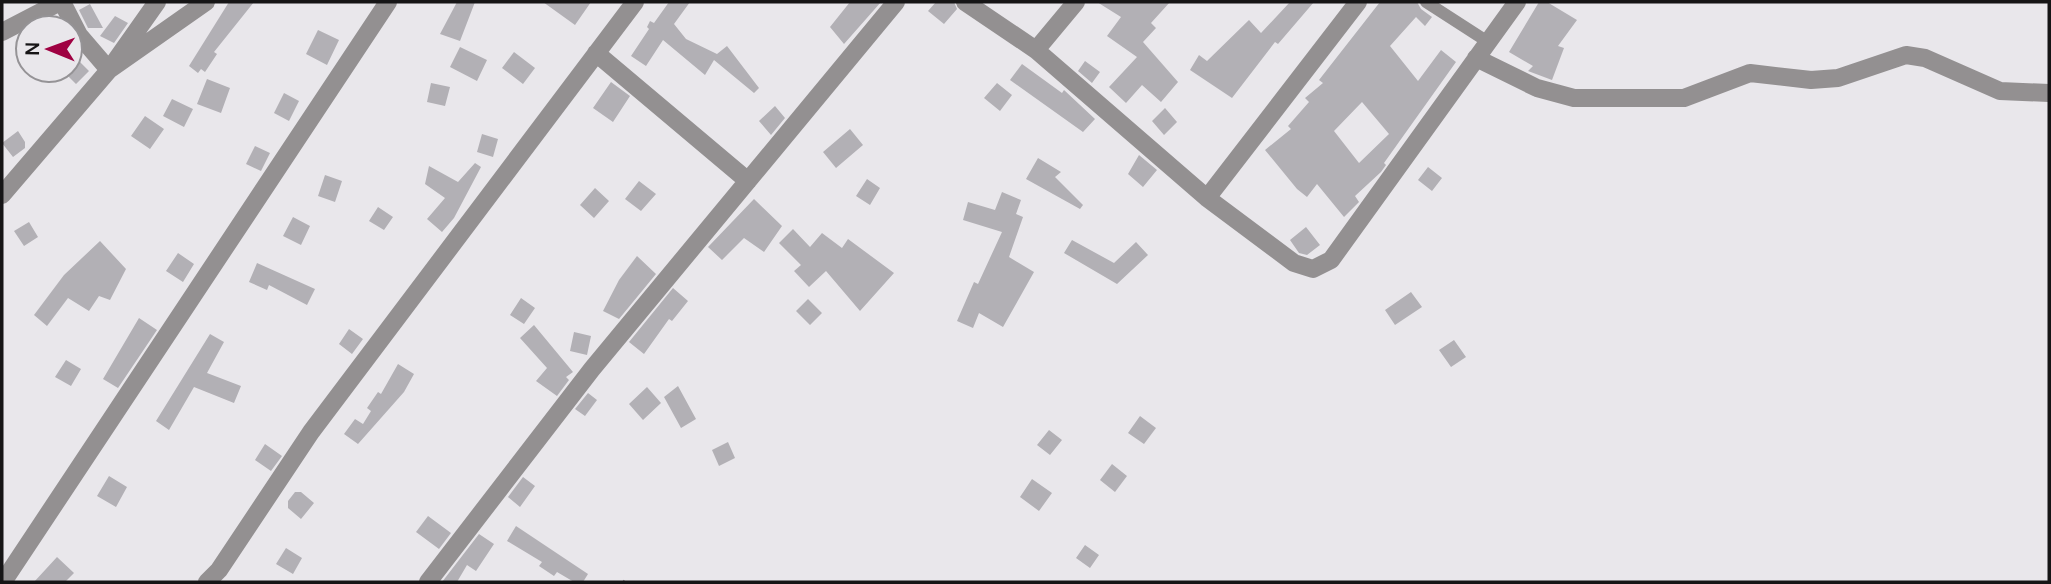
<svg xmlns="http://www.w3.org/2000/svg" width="2051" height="584" font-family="Manrope,sans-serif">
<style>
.building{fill:#b2b0b5;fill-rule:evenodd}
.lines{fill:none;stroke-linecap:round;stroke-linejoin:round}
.path{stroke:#8e8c8f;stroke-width:3.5;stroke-dasharray:5 5;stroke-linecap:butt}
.lane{stroke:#939091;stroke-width:12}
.street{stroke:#939091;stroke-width:18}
</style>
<rect width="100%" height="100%" fill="#e9e7eb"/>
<!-- building -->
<path class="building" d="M229,2H254L214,52L217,54L205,72L201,69L198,73L189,66Z
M457,2H475L460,41L440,34Z
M543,2H591L575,25Z
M669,2H690L674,24L686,39L717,54L727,46L759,88L754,93L714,60L705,75L663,40L646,66L631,56L649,29L647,27L650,21L654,23Z
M850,2H881L844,44L830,27Z
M936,2H954L957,9L944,24L928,11Z
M1097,2H1170L1151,23L1156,28L1143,42L1178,82L1161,102L1142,85L1126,103L1109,87L1137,57L1107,36L1121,17Z
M1290,2H1314L1278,44L1275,42L1232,98L1190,70L1199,55L1207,61L1249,20L1261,33Z
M1380,2H1417L1421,9L1432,17L1425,26L1416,17L1390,46L1418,81L1441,50L1456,62L1384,163L1386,165L1381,172L1355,196L1359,202L1344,217L1317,184L1307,197L1297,189L1265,150L1291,129L1288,126L1309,102L1305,98L1323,83L1319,80ZM1362,102L1389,134L1359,163L1334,131Z
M1539,2H1547L1577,20L1558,46L1564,48L1552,80L1528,71L1533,66L1509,52Z
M90,4L103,28H88L79,10Z
M115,16L128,23L114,43L100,36Z
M318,30L339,40L327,65L306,54Z
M460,47L487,60L477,81L450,67Z
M514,52L535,68L523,84L502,68Z
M76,58L89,71L76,84L63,71L70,70V64Z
M1085,61L1100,72L1092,83L1078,71Z
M1022,64L1062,93L1064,90L1095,119L1083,132L1010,80Z
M207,79L230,88L221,113L197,104Z
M611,82L630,96L613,122L593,108Z
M431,83L450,87L445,106L427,102Z
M997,83L1012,95L1000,111L984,98Z
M284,93L299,101L289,121L274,113Z
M172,99L193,109L184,127L163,116Z
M775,106L785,118L771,135L759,121Z
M1165,108L1177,122L1164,135L1152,121Z
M145,116L164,129L150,149L131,136Z
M850,129L863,145L836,168L823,152Z
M18,131L25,142V148L13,157L2,143Z
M482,134L498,139L493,157L477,152Z
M255,146L270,153L261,171L246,164Z
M1139,155L1157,170L1143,187L1128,174Z
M1038,158L1061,172L1055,177L1083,205L1080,209L1026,179Z
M475,163L481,167L454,218L442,232L427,219L445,198L425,184L429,166L458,182Z
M1428,167L1442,178L1432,191L1418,180Z
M325,175L342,181L335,202L318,196Z
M867,179L880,188L870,205L856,196Z
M639,181L656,194L641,211L625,199Z
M595,188L609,201L594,218L580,205Z
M1002,192L1021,200L1016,214L1023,217L1009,257L1034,272L1003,327L979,313L973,328L957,321L974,282L978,284L1002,232L963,220L968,202L995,210Z
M754,199L782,226L764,252L744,238L722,260L708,247Z
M378,207L393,217L384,230L369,221Z
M293,217L310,226L301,245L283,236Z
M29,222L38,237L24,246L14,231Z
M1306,227L1320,245L1307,255L1299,253L1290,240Z
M793,229L810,247L822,233L842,248L848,239L894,273L860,311L826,271L809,287L794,271L801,265L779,243Z
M1072,240L1114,263L1136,242L1148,255L1117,284L1064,253Z
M100,241L126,269L110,300L99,296L89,311L68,298L47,326L34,315L64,275Z
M178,253L194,264L183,282L166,271Z
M637,256L656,274L619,319L603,311L619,280Z
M257,263L315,289L307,305L269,285L267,290L249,282Z
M673,288L688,301L672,321L669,319L644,354L629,342Z
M1411,292L1422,307L1395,325L1385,310Z
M521,298L535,308L524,324L510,315Z
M808,299L822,313L810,325L796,311Z
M139,318L157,330L118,388L103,379Z
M534,325L573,372L566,377L569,380L557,396L536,381L547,368L520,338Z
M349,329L363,339L352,354L339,344Z
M574,332L591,336L587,355L570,351Z
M210,334L224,342L207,373L241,386L234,403L194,387L169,430L156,421Z
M1454,340L1466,357L1451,367L1439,350Z
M66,360L81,369L71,386L55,377Z
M398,364L414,374L404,392L358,444L344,434L355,419L363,424L371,411L367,408L378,392L381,394Z
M678,386L696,419L681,428L664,397Z
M647,387L661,403L643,420L629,404Z
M588,393L597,400L585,416L575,409Z
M1140,416L1156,428L1144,444L1128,433Z
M1049,430L1062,440L1050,455L1037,445Z
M728,442L735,458L719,466L712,450Z
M265,444L282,456L271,471L255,460Z
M1112,464L1127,476L1115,492L1100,480Z
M109,476L127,487L116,507L97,496Z
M523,477L535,486L520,507L508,497Z
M1032,479L1052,493L1039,511L1020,497Z
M295,492H301L314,503L301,519L288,508V501Z
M428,516L451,533L439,549L416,532Z
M516,526L588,574L583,582H574L557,572L554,576L539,566L542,562L507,541Z
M479,534L494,544L476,571L467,565L457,582H442Z
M1085,545L1099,555L1090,568L1076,558Z
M286,548L302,558L293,574L276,564Z
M57,557L74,573L65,582H34Z"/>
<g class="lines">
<!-- path -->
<path class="path" d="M624,582L625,581"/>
<!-- lane -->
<path class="lane" d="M1426,2L1488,42"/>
<!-- street -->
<path class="street" d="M62,2L79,35L109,70L206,2
M965,2L1036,50L1207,198L1294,263L1313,269L1331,260L1517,2
M2,32L60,2
M1036,50L1076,2
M596,53L748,181
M1476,58L1537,88L1574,98H1684L1750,73L1811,80L1838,78L1906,55L1925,58L2000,91L2049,93
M2,195L109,70L157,2
M1207,198L1358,2
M3,582L388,2
M207,582L219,570L311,432L635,2
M428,582L592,369L896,2"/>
</g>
<!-- border -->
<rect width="2051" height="584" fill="none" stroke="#161516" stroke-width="7"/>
<!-- north arrow -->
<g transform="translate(49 49) rotate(271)"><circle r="33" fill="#e9e7eb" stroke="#959396" stroke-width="2"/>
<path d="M0-5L12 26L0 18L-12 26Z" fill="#9f0142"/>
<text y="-10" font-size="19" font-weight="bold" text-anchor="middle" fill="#161516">N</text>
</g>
</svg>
